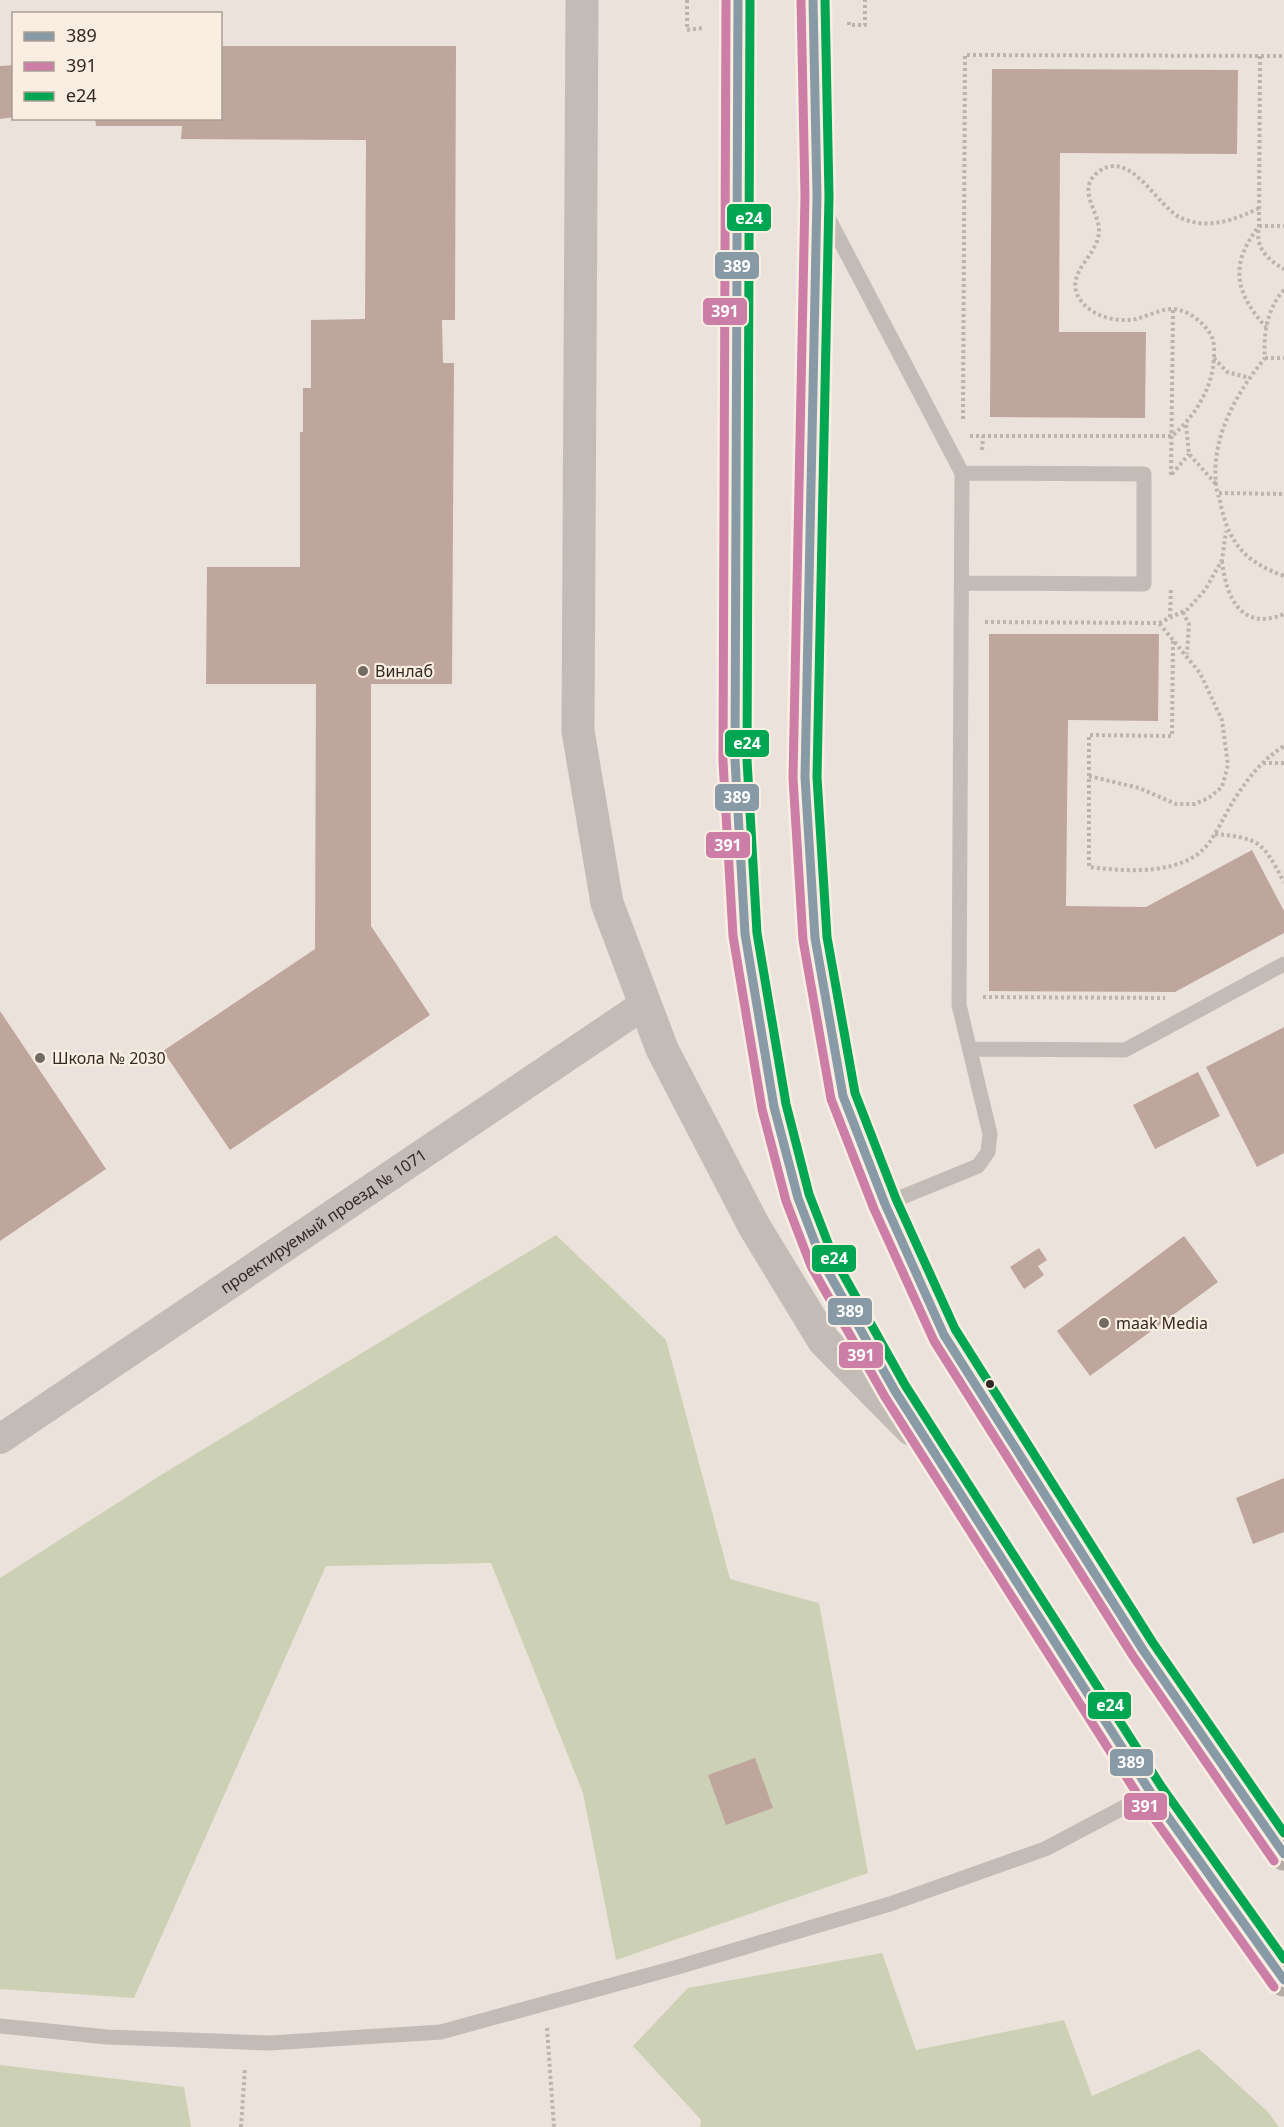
<svg xmlns="http://www.w3.org/2000/svg" width="1284" height="2127" font-family="'Noto Sans',sans-serif">
<style>
.green{fill:#ccd0b5}
.building{fill:#bfa69c}
.lines{fill:none;stroke-linecap:round;stroke-linejoin:round}
.path{stroke:#bcb4ae;stroke-width:4;stroke-dasharray:3 3;stroke-linecap:butt}
.service{stroke:#c3bbb5;stroke-width:15}
.minor{stroke:#c3bbb5;stroke-width:30}
.tertiary{stroke:#c3bbb5;stroke-width:33}
.secondary{stroke:#b4aca5;stroke-width:33}
.bus-1-casing{stroke:#f9eee1;stroke-width:14}
.bus-2-casing{stroke:#f9eee1;stroke-width:14}
.bus-3-casing{stroke:#f9eee1;stroke-width:14}
.bus-1{stroke:#899aa7;stroke-width:9}
.bus-2{stroke:#cc7ea6;stroke-width:9}
.bus-3{stroke:#00a651;stroke-width:9}
.poi-dot{fill:#736a64;stroke:#f9eee1;stroke-width:2}
.bus-dot{fill:#332924;stroke:#f9eee1;stroke-width:2}
.labels{text-anchor:middle;dominant-baseline:central;stroke-width:4.5;stroke-linejoin:round;paint-order:stroke}
.poi-label{font-size:16px;fill:#332924;stroke:#f9eee1;text-anchor:start}
.street-label{font-size:16px;fill:#332924;stroke:#f9eee1}
.line-badge{stroke:#f9eee1;stroke-width:2}
.badge-label{font-size:16px;text-anchor:middle;font-weight:bold;fill:#fff}
</style>
<rect width="100%" height="100%" fill="#ebe3db"/>
<!-- green -->
<path class="green" d="M556,1235L666,1340L730,1579L819,1603L868,1873L616,1960L583,1793L491,1563L326,1566L134,1998L0,1989V1578L161,1475Z
M882,1953L916,2050L1064,2020L1092,2096L1199,2049L1268,2112L1279,2127H700L701,2120L633,2046L688,1988Z
M0,2065L184,2087L191,2127H0Z"/>
<!-- building -->
<path class="building" d="M220,46H456L455,320H442L443,363H454L452,684H371V926L430,1015L230,1150L163,1051L315,949L316,684H206L207,567H300V432H303V388H311V320L365,319L366,140L181,139L182,126H96L95,118H220Z
M14,65V117L0,119V66Z
M992,69L1238,70L1237,154L1060,153L1059,332H1146L1145,418L990,417Z
M989,634H1159L1158,721L1068,720L1066,906L1146,907L1252,850L1284,911V933L1175,992L989,991Z
M0,1011L106,1169L0,1241Z
M1284,1027V1153L1257,1167L1206,1067Z
M1198,1072L1220,1116L1155,1149L1133,1105Z
M1184,1236L1218,1282L1090,1376L1057,1331Z
M1039,1248L1047,1260L1038,1266L1044,1275L1024,1289L1010,1267Z
M1284,1478V1532L1253,1544L1236,1498Z
M755,1758L773,1808L726,1825L708,1775Z"/>
<g class="lines">
<!-- path -->
<path class="path" d="M687,0V30L702,28
M849,22V25H865V0
M1260,56L1259,226C1255,247 1266,259 1284,269
M1259,226H1284
M1257,229C1229,266 1236,294 1266,327
M1284,290C1267,308 1263,335 1265,358C1237,392 1211,437 1216,483C1216,491 1220,498 1221,506C1230,545 1246,562 1284,576
M1214,358L1227,372L1250,378
M1265,358H1284
M963,419L965,55L1284,56
M1186,425L1189,454L1216,484
M970,436H1172C1192,419 1209,394 1213,367C1214,359 1215,348 1213,340C1208,325 1187,308 1171,309C1159,310 1147,316 1136,319C1116,323 1090,316 1079,298C1064,273 1098,256 1099,232C1100,212 1076,190 1097,173C1130,146 1156,206 1181,218C1208,230 1235,220 1259,208
M982,450L983,436
M1172,474L1189,454
M1171,475L1173,309
M1219,493L1284,494
M1222,561C1226,597 1241,632 1284,614
M1183,612L1189,625L1187,654
M1170,617L1171,588
M985,622L1159,623L1188,609L1205,590L1222,560L1226,531
M1173,641L1172,736L1089,735V867C1123,871 1168,875 1198,854C1214,842 1223,817 1234,800C1248,778 1262,760 1284,746
M1263,763H1284
M1089,776L1139,788L1176,804H1195L1210,797L1222,787L1228,765L1222,720L1200,673L1159,623
M1215,834C1261,838 1263,843 1284,882
M983,997L1165,998
M547,2028L554,2127
M241,2127L245,2067"/>
<!-- service -->
<path class="service" d="M824,210L962,473L959,1005L990,1134L988,1152L978,1166L885,1204
M962,583L1144,584V474L962,473
M970,1049L1125,1050L1284,964
M0,2026L107,2037L270,2043L441,2032L678,1967L890,1904L1045,1849L1151,1793"/>
<!-- minor -->
<path class="minor" id="s1" d="M0,1439L645,1004"/>
<!-- tertiary -->
<path class="tertiary" d="M582,0L578,731L607,903L662,1049L754,1226L824,1341L911,1429"/>
<!-- secondary -->
<path class="secondary" d="M738,0L735,760L745,934L774,1107L798,1198L822,1261L895,1391L1082,1687L1151,1793L1284,1980
M813,0L817,196L805,777L815,938L843,1096L885,1204L944,1335L1143,1650L1284,1854"/>
<defs>
<path id="bus-1" d="M738,0L735,760L745,934L774,1107L798,1198L822,1261L895,1391L1151,1793L1284,1980
M813,0L817,196L805,777L815,938L843,1096L885,1204L944,1335L1143,1650L1284,1854"/>
<path id="bus-2" d="M726,0L723,761L733,936L762,1109L786,1201L811,1266L885,1397L1141,1800L1274,1987
M801,0L805,196L793,778L803,940L831,1099L874,1209L934,1341L1133,1656L1274,1861"/>
<path id="bus-3" d="M750,0L747,760L757,933L786,1104L809,1194L833,1256L905,1385L1161,1786L1284,1959
M825,0L829,196L817,777L827,937L855,1093L896,1199L955,1329L1153,1643L1284,1833"/>
</defs>
<!-- bus-1 casing -->
<use href="#bus-1" class="bus-1-casing"/>
<!-- bus-2 casing -->
<use href="#bus-2" class="bus-2-casing"/>
<!-- bus-3 casing -->
<use href="#bus-3" class="bus-3-casing"/>
<!-- bus-1 -->
<use href="#bus-1" class="bus-1"/>
<!-- bus-2 -->
<use href="#bus-2" class="bus-2"/>
<!-- bus-3 -->
<use href="#bus-3" class="bus-3"/>
</g>
<!-- markers -->
<g class="poi-dot">
<circle cx="363" cy="671" r="6"/>
<circle cx="40" cy="1058" r="6"/>
<circle cx="1104" cy="1323" r="6"/>
</g>
<circle class="bus-dot" cx="990" cy="1384" r="5"/>
<g class="labels">
<!-- poi labels -->
<g class="poi-label">
<text x="375" y="671">Винлаб</text>
<text x="52" y="1058">Школа № 2030</text>
<text x="1116" y="1323">maak Media</text>
</g>
<!-- street labels -->
<g class="street-label">
<text stroke="none"><textPath href="#s1" startOffset="390">проектируемый проезд № 1071</textPath></text>
</g>
</g>
<g class="line-badge">
<rect x="726" y="203" width="46" height="29" rx="6" fill="#00a651"/>
<rect x="714" y="251" width="46" height="29" rx="6" fill="#899aa7"/>
<rect x="702" y="297" width="46" height="29" rx="6" fill="#cc7ea6"/>
<rect x="724" y="729" width="46" height="29" rx="6" fill="#00a651"/>
<rect x="714" y="783" width="46" height="29" rx="6" fill="#899aa7"/>
<rect x="705" y="831" width="46" height="28" rx="6" fill="#cc7ea6"/>
<rect x="811" y="1244" width="46" height="29" rx="6" fill="#00a651"/>
<rect x="827" y="1297" width="46" height="29" rx="6" fill="#899aa7"/>
<rect x="838" y="1341" width="46" height="28" rx="6" fill="#cc7ea6"/>
<rect x="1087" y="1691" width="45" height="29" rx="6" fill="#00a651"/>
<rect x="1109" y="1748" width="45" height="29" rx="6" fill="#899aa7"/>
<rect x="1123" y="1792" width="45" height="29" rx="6" fill="#cc7ea6"/>
</g>
<g class="badge-label">
<text x="749" y="224">е24</text>
<text x="737" y="272">389</text>
<text x="725" y="317">391</text>
<text x="747" y="749">е24</text>
<text x="737" y="803">389</text>
<text x="728" y="851">391</text>
<text x="834" y="1264">е24</text>
<text x="850" y="1317">389</text>
<text x="861" y="1361">391</text>
<text x="1110" y="1711">е24</text>
<text x="1131" y="1768">389</text>
<text x="1145" y="1812">391</text>
</g>
<!-- legend -->
<rect x="12" y="12" width="210" height="108" fill="#f9eee1" stroke="#aa9f95" stroke-width="1.5"/>
<rect x="24" y="32" width="30" height="9" fill="#899aa7" stroke="#aa9f95" stroke-width="1.5"/>
<text x="66" y="42" font-size="18" fill="#332924">389</text>
<rect x="24" y="62" width="30" height="9" fill="#cc7ea6" stroke="#aa9f95" stroke-width="1.5"/>
<text x="66" y="72" font-size="18" fill="#332924">391</text>
<rect x="24" y="92" width="30" height="9" fill="#00a651" stroke="#aa9f95" stroke-width="1.5"/>
<text x="66" y="102" font-size="18" fill="#332924">е24</text>
</svg>
